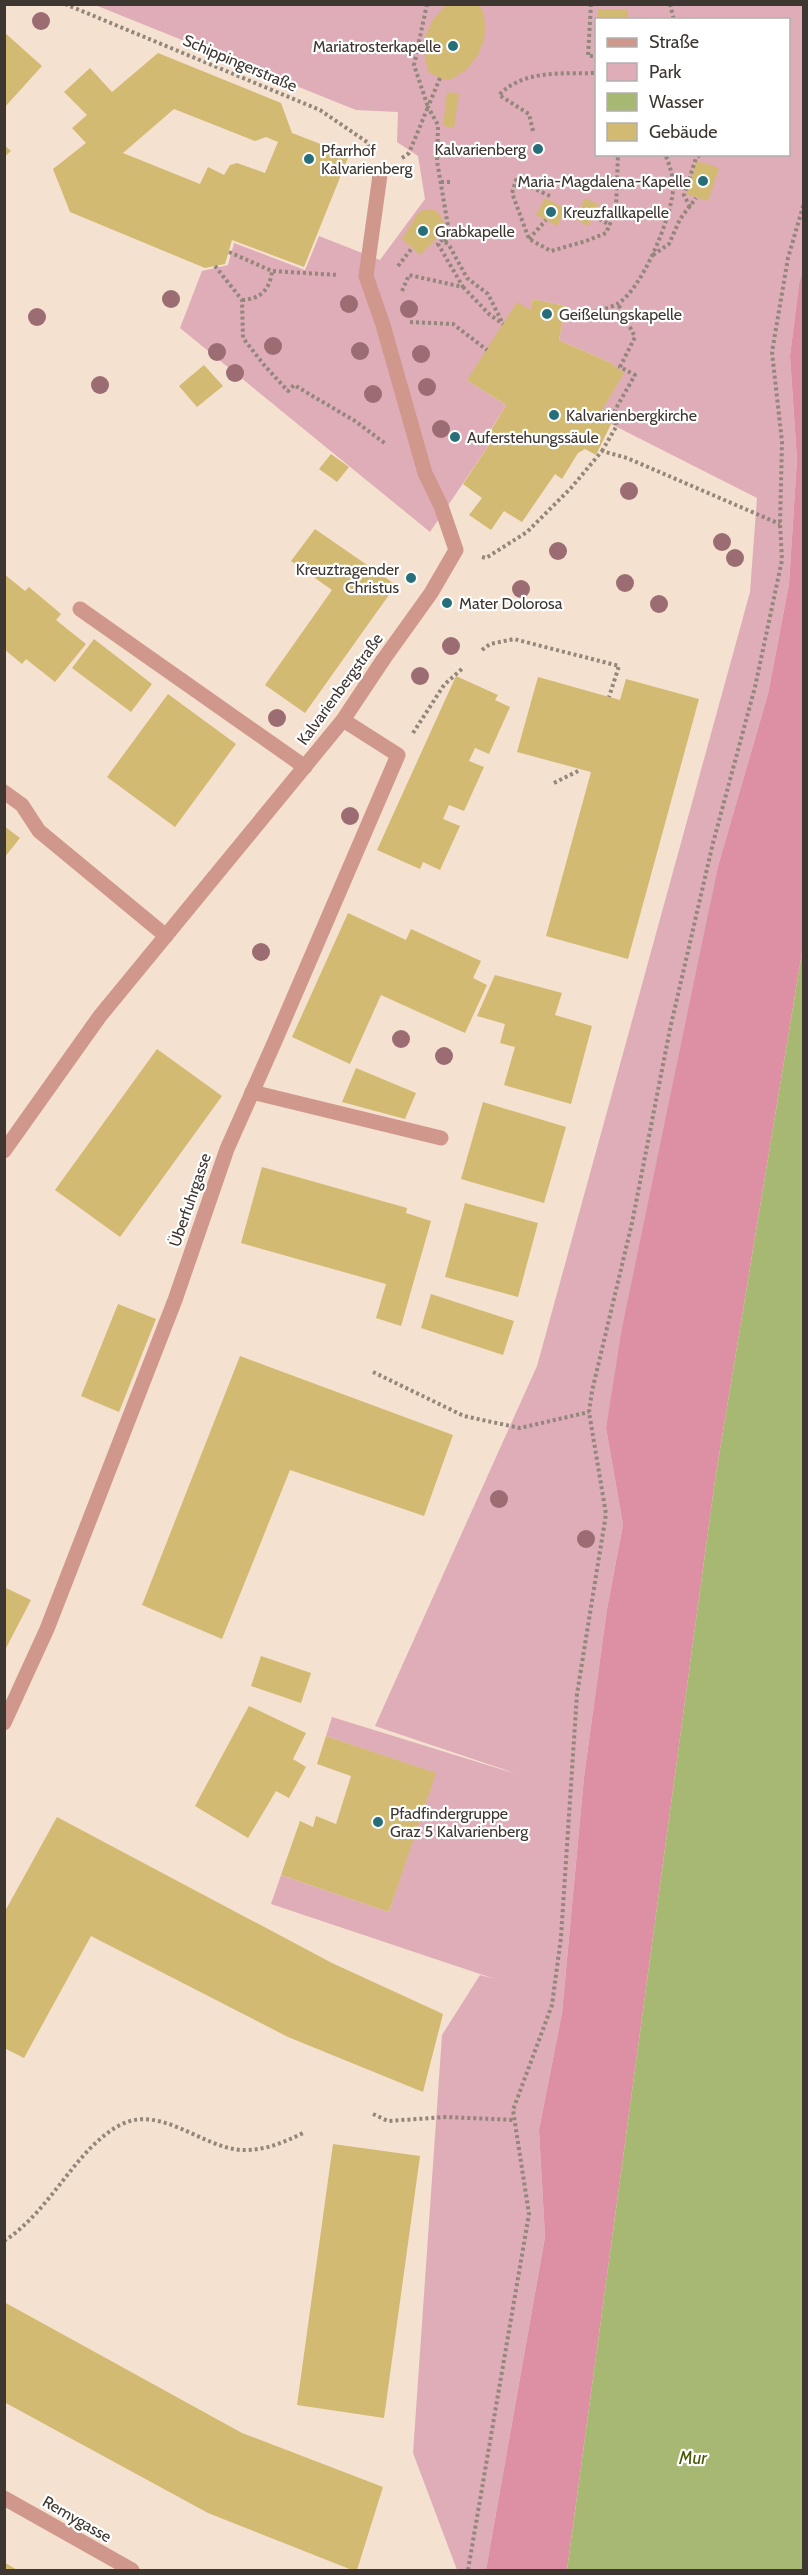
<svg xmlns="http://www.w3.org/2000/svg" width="808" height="2575" font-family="Cabin,sans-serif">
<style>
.green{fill:#deadb8;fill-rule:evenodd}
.forest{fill:#dd90a3}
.water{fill:#a7b872}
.building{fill:#d2ba72;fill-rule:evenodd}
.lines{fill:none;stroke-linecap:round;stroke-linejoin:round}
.path{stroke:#93867a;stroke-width:4;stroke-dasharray:3 3;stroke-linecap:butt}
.service{stroke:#d0988c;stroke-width:15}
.minor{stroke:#d0988c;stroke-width:15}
.tree{fill:#9b6d73}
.poi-dot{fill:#266f79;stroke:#fff;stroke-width:2}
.labels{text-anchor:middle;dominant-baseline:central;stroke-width:4.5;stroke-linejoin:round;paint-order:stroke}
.poi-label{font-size:16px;fill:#3e3630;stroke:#fff;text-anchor:start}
.street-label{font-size:16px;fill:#3e3630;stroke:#fff}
.water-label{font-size:18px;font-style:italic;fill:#4a5805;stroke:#fff}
</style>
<rect width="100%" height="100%" fill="#f5e1d0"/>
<!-- green -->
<path class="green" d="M95,5H803L804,272L799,284L790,356L797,460L789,584L768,694L718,866L606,1428L623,1525L607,1609L584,1777L562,2013L539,2130L545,2237L486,2570H457L413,2453L442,2035L480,1975L495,1979L271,1904L281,1875L389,1912L435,1773L326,1736L332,1717L520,1775L375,1726L537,1366L750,592L757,498L611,424L613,418L601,412L623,373L611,363L559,340L566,306L533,299L530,310L467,380L506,405L490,431L495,436L430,532L180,328L202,271L228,265L234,243L305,270L319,236L380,260L425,199L418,156L397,142L398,112L356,110ZM596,20H788V154H596Z"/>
<!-- forest -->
<path class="forest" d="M803,272V946L715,1480L567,2570H486L545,2237L539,2130L562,2013L584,1777L607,1609L623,1525L606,1428L622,1328L718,866L768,694L789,584L797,460L790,356L799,284Z"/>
<!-- water -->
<path class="water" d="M803,946V2570H567L715,1480Z"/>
<!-- building -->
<path class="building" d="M447,4H479L484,14L485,28L484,40L478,55L466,70L450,80L440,78L428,72L424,51L426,35L433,19Z
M598,9H628V20H598Z
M4,32L42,66L4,108Z
M158,53L281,103L292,133L349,155L304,267L232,240L225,264L205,268L70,212L53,169L86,143L72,128L87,115L64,92L90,68L112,92ZM174,109L255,141L266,137L278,142L265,173L237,163L230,165L224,175L208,167L200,184L123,153Z
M447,92L459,94L454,128L443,126Z
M4,145L11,151L4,157Z
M697,161L719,168L708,201L686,194Z
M545,198L566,209L557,226L536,215Z
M585,198L599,205L588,226L575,219Z
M425,209L434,210L440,215L444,224L436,239L420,255L402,239L418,213Z
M533,299L566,306L559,340L611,363L624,373L601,412L614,418L596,455L585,449L578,453L562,479L555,474L522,522L504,511L491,530L469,515L482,498L463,484L495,436L490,432L506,405L467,380L517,302L530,310Z
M204,365L223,386L197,407L179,386Z
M331,454L349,467L337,482L319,469Z
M315,529L396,585L305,713L265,685L332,590L291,561Z
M4,574L25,591L29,587L61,614L56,620L86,644L55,682L26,659L22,664L4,649Z
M94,639L152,684L131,712L72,668Z
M456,676L498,695L495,700L510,707L489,754L475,748L469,761L484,767L464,811L449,805L443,819L460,826L440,870L423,862L420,869L377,850Z
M538,677L620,700L626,679L699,699L628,959L546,936L591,772L517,752Z
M168,694L236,744L175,827L107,777Z
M4,826L20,838L4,858Z
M348,913L406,940L411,929L481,961L473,978L487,985L465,1033L381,995L350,1064L292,1037Z
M495,975L562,993L555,1015L592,1026L571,1104L504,1085L515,1047L500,1043L505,1024L477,1016Z
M157,1049L222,1096L120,1237L55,1190Z
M356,1068L416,1093L405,1119L342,1102Z
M483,1102L566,1127L544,1203L461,1179Z
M262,1167L407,1208L406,1213L431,1221L401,1326L376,1318L386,1284L241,1243Z
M465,1203L538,1223L518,1297L445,1277Z
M431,1294L514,1321L503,1355L421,1328Z
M118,1304L156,1319L119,1412L81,1396Z
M240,1356L453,1435L424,1516L290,1470L222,1639L142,1605Z
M4,1587L31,1600L4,1652Z
M261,1656L311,1673L301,1703L251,1686Z
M249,1706L306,1733L293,1759L306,1767L289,1798L276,1791L248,1838L195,1806Z
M326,1736L436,1773L389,1912L281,1875L300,1821L313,1827L316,1816L336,1824L351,1776L317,1764Z
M57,1817L332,1963L443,2014L423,2092L288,2037L91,1936L24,2058L4,2048V1913Z
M333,2144L420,2156L384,2418L297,2405Z
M4,2302L242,2433L383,2487L357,2570H352L208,2513L4,2402Z
M4,2562L17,2570H4Z"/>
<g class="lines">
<!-- path -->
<path class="path" d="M65,4L320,110L367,142L370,149
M591,4L588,56H596
M670,4L674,20
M440,78L428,107L438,125L437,161L449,232L445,242
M533,131L529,114L499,95C524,69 564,74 596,73
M402,158L409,153L428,107L414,65L427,4
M441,182H450
M550,196L516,180L512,193L529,239L551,251L586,241L606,233L616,210L618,154
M690,207L684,195L696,158L701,154
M594,216L610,225
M529,239L546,220
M229,252L272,271L338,275
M653,255L669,244L680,219L696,198
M215,266L242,300L243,338L264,365L288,391L294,385L355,421L386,444
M398,266L412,248
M463,287L490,315L503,324
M402,291L409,275L463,287L438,244L442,240L449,245L467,278L488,294L503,324
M242,300C261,299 270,289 272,271
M564,317C578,314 605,311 617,304C642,290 671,218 673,190C674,178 670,166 665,154
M410,322L453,324L487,350
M602,451L616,427L615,410L635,375L620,367L635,337L618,304
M482,557L486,558L527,532L571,488L602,451L627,458L780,524
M482,650L490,644L514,639L619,666L609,697
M413,733L444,685L463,668
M554,783L580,770
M373,1372L464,1416L520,1428L589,1412
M373,2114L388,2121L446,2117L515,2120
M4,2241C51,2211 75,2149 120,2125C160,2104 201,2147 241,2150C263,2151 283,2143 303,2133
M468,2570L529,2214L513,2110L552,2005L561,1937L577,1694L606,1514L589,1412L592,1391L632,1223L670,1029L713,843L755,687L782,560L780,524L782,442L772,352L788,258L804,203"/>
<!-- service -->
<path class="service" d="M380,175L366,276L383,325L425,473L441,506L456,550L431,593L383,660
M80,609L305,767
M4,792L22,805L39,831L166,936
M252,1092L441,1138"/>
<!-- minor -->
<path class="minor" d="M4,1151L100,1016L343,720L383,660
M4,1723L47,1629L175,1300L227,1149L275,1041L398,755L343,720
M4,2498L132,2570"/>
</g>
<!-- trees -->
<g class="tree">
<circle cx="41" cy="21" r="9"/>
<circle cx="171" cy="299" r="9"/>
<circle cx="349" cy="304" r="9"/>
<circle cx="409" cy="309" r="9"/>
<circle cx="37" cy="317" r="9"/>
<circle cx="273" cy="346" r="9"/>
<circle cx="360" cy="351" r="9"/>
<circle cx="217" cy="352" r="9"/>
<circle cx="421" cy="354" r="9"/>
<circle cx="235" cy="373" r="9"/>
<circle cx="100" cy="385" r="9"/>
<circle cx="427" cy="387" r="9"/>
<circle cx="373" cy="394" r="9"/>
<circle cx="441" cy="429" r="9"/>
<circle cx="629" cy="491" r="9"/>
<circle cx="722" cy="542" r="9"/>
<circle cx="558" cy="551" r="9"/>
<circle cx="735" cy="558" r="9"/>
<circle cx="625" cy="583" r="9"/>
<circle cx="521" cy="589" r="9"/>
<circle cx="659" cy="604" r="9"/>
<circle cx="451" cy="646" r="9"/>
<circle cx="420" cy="676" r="9"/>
<circle cx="277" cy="718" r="9"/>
<circle cx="350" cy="816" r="9"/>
<circle cx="261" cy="952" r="9"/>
<circle cx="401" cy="1039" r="9"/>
<circle cx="444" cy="1056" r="9"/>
<circle cx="499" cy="1499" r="9"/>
<circle cx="586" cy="1539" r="9"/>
</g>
<!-- markers -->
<g class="poi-dot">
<circle cx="453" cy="46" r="6"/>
<circle cx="538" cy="149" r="6"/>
<circle cx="309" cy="159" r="6"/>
<circle cx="703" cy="181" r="6"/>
<circle cx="551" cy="212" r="6"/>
<circle cx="423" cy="231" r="6"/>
<circle cx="547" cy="314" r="6"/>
<circle cx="554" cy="415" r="6"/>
<circle cx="455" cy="437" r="6"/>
<circle cx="411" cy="578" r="6"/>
<circle cx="447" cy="603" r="6"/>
<circle cx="378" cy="1822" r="6"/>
</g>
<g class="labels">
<!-- poi labels -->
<g class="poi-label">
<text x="441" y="46" text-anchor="end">Mariatrosterkapelle</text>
<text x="526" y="149" text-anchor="end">Kalvarienberg</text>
<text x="321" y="150">Pfarrhof<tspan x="321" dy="18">Kalvarienberg</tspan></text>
<text x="691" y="181" text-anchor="end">Maria-Magdalena-Kapelle</text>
<text x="563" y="212">Kreuzfallkapelle</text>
<text x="435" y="231">Grabkapelle</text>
<text x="559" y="314">Geißelungskapelle</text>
<text x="566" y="415">Kalvarienbergkirche</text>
<text x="467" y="437">Auferstehungssäule</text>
<text x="399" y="569" text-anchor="end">Kreuztragender<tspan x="399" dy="18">Christus</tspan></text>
<text x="459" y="603">Mater Dolorosa</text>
<text x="390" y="1813">Pfadfindergruppe<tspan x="390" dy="18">Graz 5 Kalvarienberg</tspan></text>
</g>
<!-- street labels -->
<g class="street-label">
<text transform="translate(240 63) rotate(23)">Schippingerstraße</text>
<text transform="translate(340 689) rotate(-54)">Kalvarienbergstraße</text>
<text transform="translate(190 1200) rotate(-71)">Überfuhrgasse</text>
<text transform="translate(77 2519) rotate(30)">Remygasse</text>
</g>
<!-- water labels -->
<g class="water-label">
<text x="693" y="2458">Mur</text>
</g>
</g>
<!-- border -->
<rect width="808" height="2575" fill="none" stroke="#3e3630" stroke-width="12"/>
<!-- legend -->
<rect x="595" y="18" width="195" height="138" fill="#ffffff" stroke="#b2afac" stroke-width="1.5"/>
<rect x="607" y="38" width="30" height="9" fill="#d0988c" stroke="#b2afac" stroke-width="1.5"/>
<text x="649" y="48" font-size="18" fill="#3e3630">Straße</text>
<rect x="607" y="63" width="30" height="18" fill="#deadb8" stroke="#b2afac" stroke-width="1.5"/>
<text x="649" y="78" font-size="18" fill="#3e3630">Park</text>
<rect x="607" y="93" width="30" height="18" fill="#a7b872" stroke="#b2afac" stroke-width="1.5"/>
<text x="649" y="108" font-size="18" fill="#3e3630">Wasser</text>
<rect x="607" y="123" width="30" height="18" fill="#d2ba72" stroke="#b2afac" stroke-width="1.5"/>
<text x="649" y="138" font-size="18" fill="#3e3630">Gebäude</text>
</svg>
